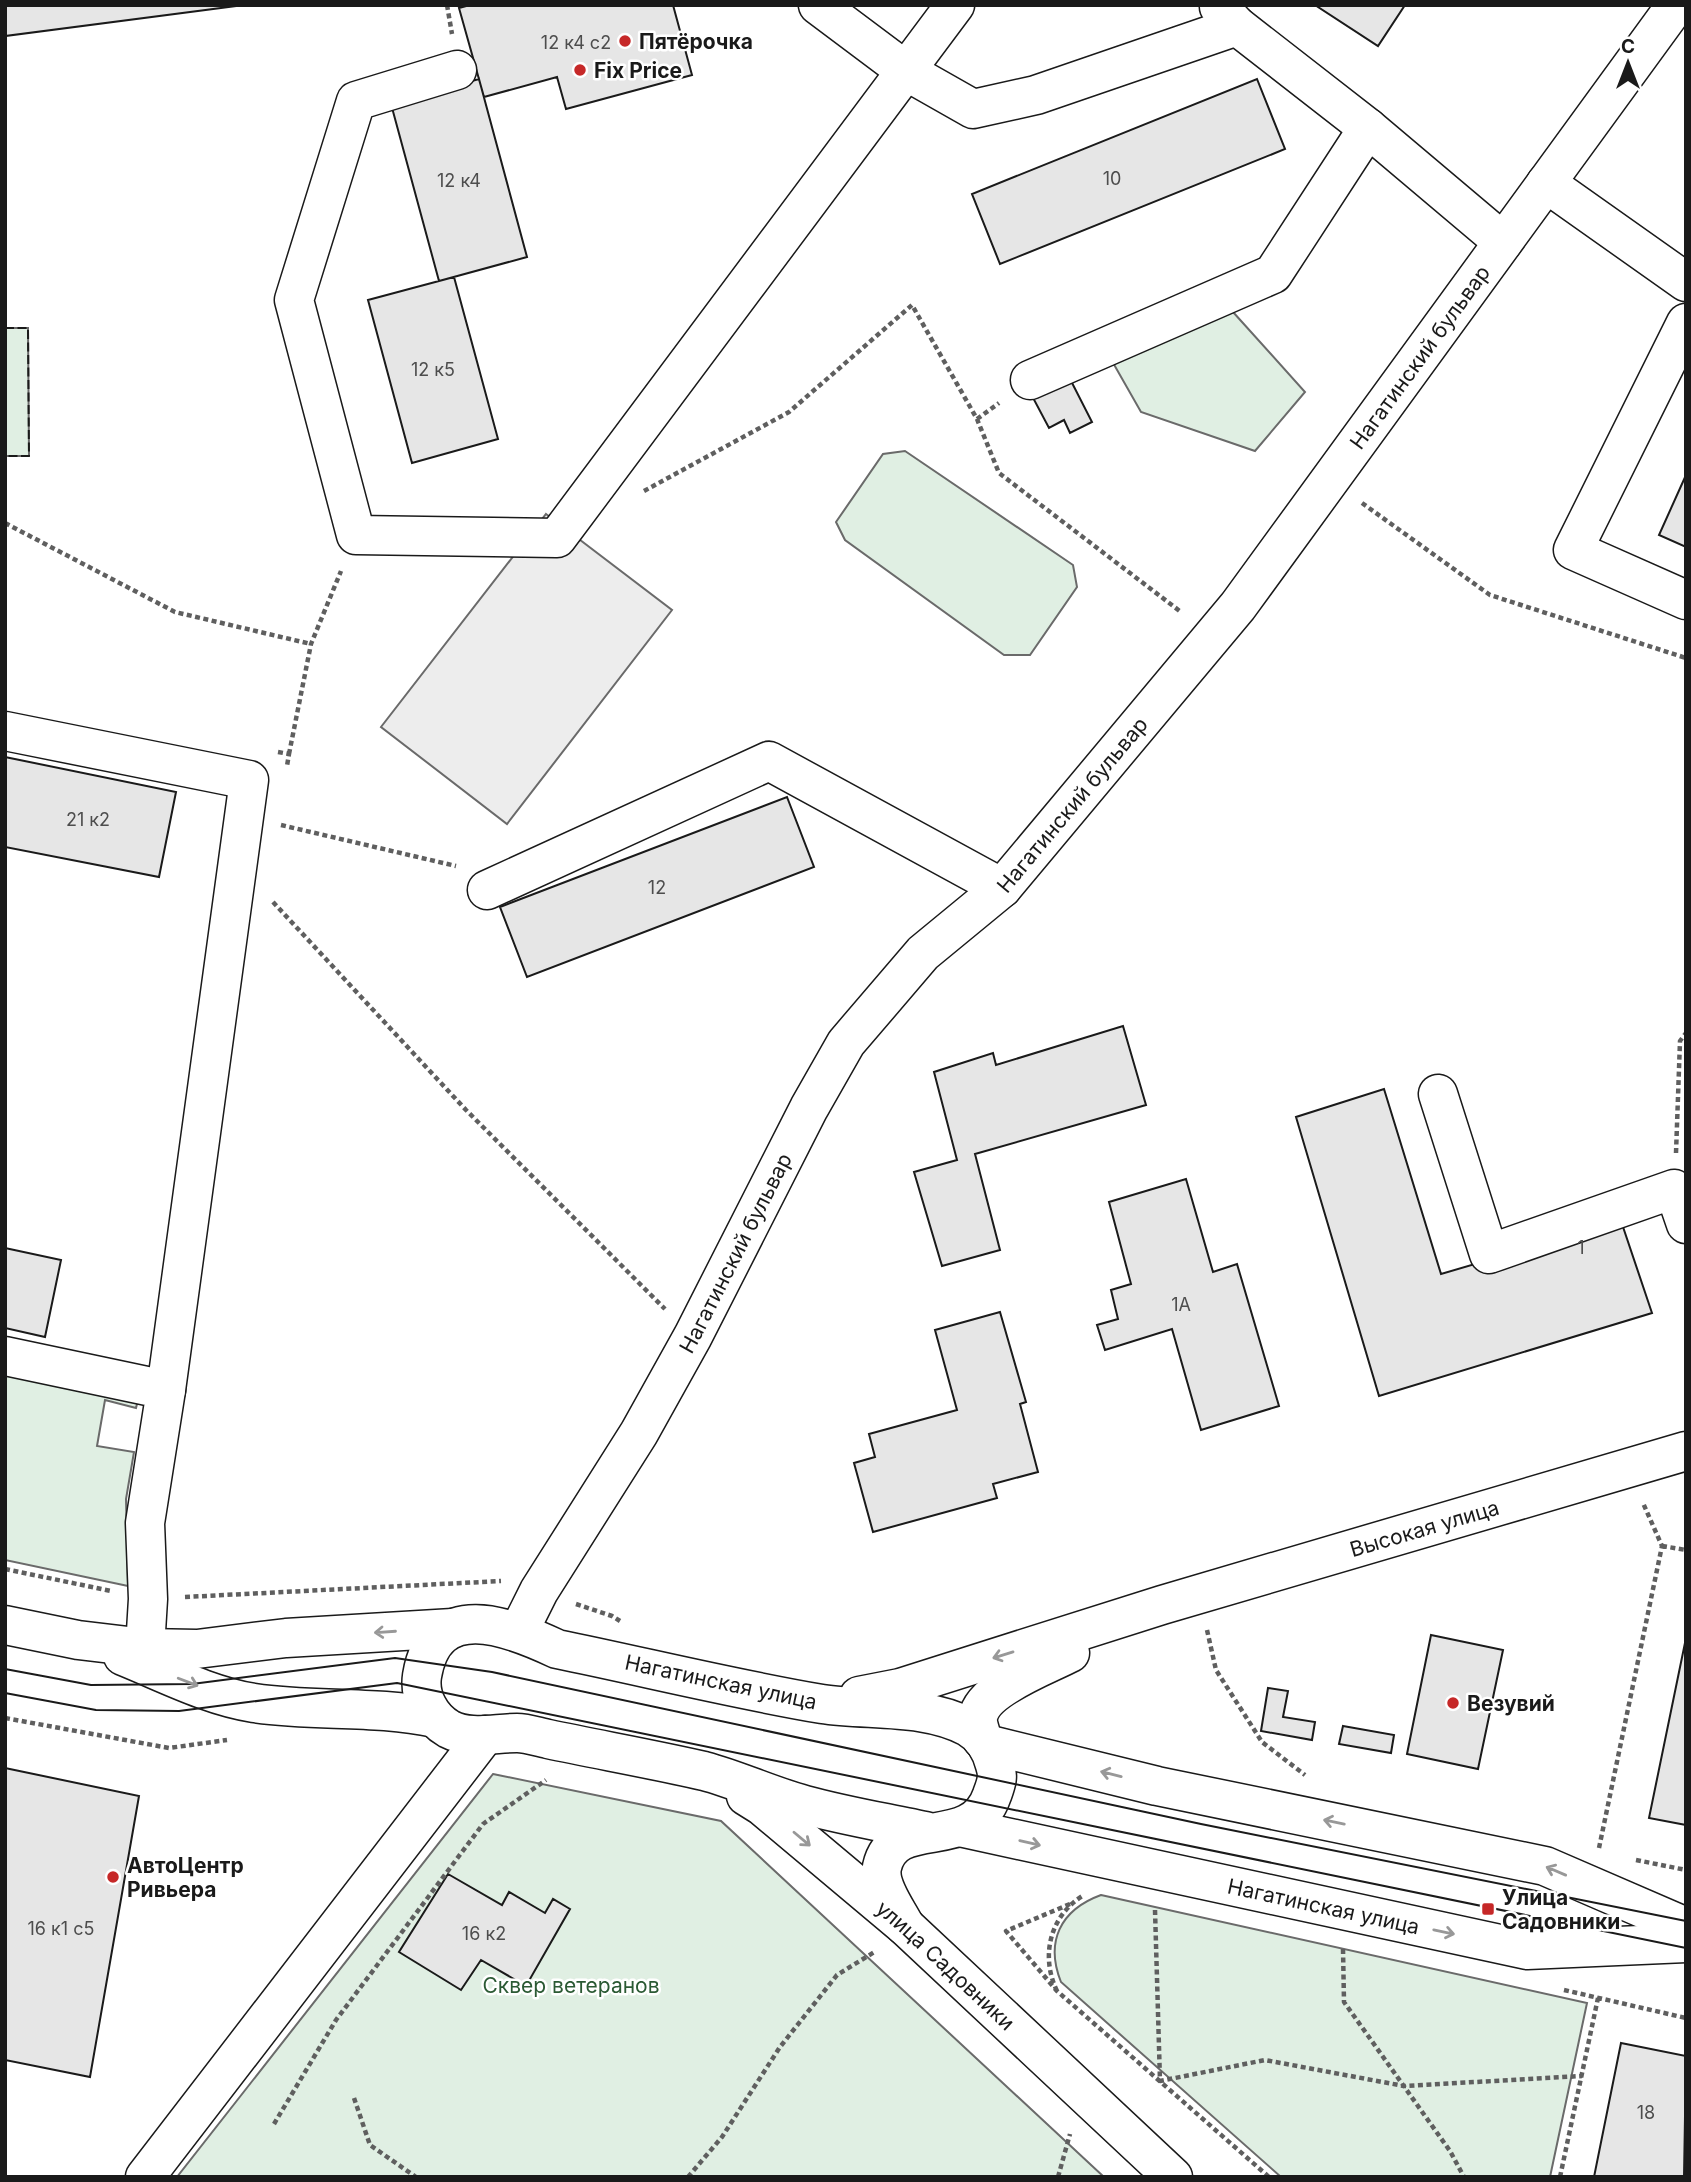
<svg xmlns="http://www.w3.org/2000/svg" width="1691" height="2182" font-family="Inter,sans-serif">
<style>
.green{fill:#e0efe3;stroke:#6a6a6a;stroke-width:2}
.parking{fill:#ededed;stroke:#6a6a6a;stroke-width:2}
.building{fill:#e6e6e6;stroke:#1a1a1a;stroke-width:2}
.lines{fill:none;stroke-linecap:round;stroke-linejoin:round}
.minor-casing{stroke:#1a1a1a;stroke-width:41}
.path{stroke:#5f5f5f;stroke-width:4.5;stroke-dasharray:5 3.5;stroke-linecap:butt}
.minor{stroke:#fff;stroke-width:38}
.tram{stroke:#1a1a1a;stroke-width:2}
.fence{stroke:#1a1a1a;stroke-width:2;stroke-dasharray:9 3.5;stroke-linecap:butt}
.oneway{stroke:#989898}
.poi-dot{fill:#c62828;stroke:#fff;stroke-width:2.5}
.labels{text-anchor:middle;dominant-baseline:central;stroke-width:5;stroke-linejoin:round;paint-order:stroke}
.number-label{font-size:18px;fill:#4d4d4d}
.poi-label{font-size:21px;font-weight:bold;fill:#1a1a1a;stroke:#fff;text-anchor:start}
.street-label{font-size:21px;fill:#1a1a1a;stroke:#fff}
.park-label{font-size:21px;fill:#2b5a34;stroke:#fff}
</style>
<rect width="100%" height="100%" fill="#fff"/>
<!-- green -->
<path class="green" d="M1233,312L1305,392L1255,451L1141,412L1112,361Z
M5,328H28L29,456H5Z
M905,451L1073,565L1077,587L1030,655H1004L845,540L836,522L883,454Z
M5,1338L146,1368L136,1408L105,1400L97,1446L134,1452L126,1499L128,1586L5,1560Z
M493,1774L721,1821L1104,2177H177Z
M1101,1895L1587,2003L1550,2177H1281L1061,1982C1045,1942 1060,1910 1101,1895Z"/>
<!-- parking -->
<path class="parking" d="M546,514L672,610L507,824L381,727Z"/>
<!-- building -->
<path class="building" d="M5,5H244L5,36Z
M470,5H673L692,75L566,109L557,77L484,97L459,8Z
M1315,5H1405L1378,46Z
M479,79L527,257L439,281L391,104Z
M1257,79L1285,149L1000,264L972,194Z
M454,277L498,439L412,463L368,300Z
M1068,375L1092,422L1070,433L1064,420L1049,428L1031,394Z
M1686,475V547L1659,535Z
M5,757L176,792L159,877L5,847Z
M787,797L814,867L527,977L500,907Z
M1123,1026L1146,1105L975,1154L1000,1250L942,1266L914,1172L957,1160L934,1072L993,1053L996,1065Z
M1384,1089L1441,1274L1621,1221L1652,1313L1379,1396L1296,1117Z
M1186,1179L1213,1272L1237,1264L1279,1406L1201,1430L1172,1329L1105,1350L1097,1325L1118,1319L1111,1290L1131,1284L1109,1202Z
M5,1248L61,1260L45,1337L5,1328Z
M1000,1312L1026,1402L1020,1404L1038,1472L993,1484L997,1498L873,1532L854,1463L875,1457L869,1434L957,1410L935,1330Z
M1431,1635L1503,1650L1478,1769L1407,1754Z
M1686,1638V1825L1649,1818Z
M1268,1688L1288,1691L1283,1717L1315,1722L1312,1740L1261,1731Z
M1343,1726L1394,1735L1391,1753L1339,1744Z
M5,1768L139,1796L90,2077L5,2060Z
M448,1874L502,1905L509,1892L545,1913L553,1899L570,1909L526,1986L481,1960L461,1990L399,1952Z
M1621,2043L1686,2056L1684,2177H1594Z"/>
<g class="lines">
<defs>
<g id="minor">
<path d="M818,5L906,71L973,109L1036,95L1237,26"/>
<path d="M1219,7L1237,26L1368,128L1503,242"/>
<path d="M457,70L356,101L294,300L356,535L557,538L955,5"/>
<path d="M1546,183L1686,282"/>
<path d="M1686,323L1573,550L1686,600"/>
<path d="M1030,380L1273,274L1368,128"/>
<path d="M5,731L249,780L166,1390"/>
<path d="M487,890L769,761L1002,888"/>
<path d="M1438,1094L1489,1254L1674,1189L1686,1224"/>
<path d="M5,1356L166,1390L145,1523L148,1599L145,1648"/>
<path d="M5,1625L78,1640L145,1648L197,1649L286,1638L453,1628"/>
<path id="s1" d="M519,1631L539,1591L639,1433L693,1336L809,1108L846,1043L923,953L1002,888L1238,606L1676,5"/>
<path d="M123,1656C165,1673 209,1696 254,1703C314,1712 376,1705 435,1718"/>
<path id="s2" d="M859,1696L900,1688L1162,1605L1686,1451"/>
<path d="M982,1739C981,1732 977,1724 978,1717C983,1688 1045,1666 1070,1653"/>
<path d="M986,1744L1157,1786L1545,1866L1686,1927"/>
<path id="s3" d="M746,1796L762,1806L905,1926L1173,2177"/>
<path id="s4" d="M964,1828L1527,1950L1686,1943"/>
<path d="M905,1926C897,1910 878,1886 882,1867C894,1812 972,1854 992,1795C996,1784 999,1777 995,1765C991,1749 982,1735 968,1727C925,1704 869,1711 822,1704C733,1689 645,1667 557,1649C508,1626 435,1597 422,1676C419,1696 430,1718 449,1729C470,1740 494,1733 517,1733C527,1733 538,1737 548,1739C600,1750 652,1759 704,1771C738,1780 771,1796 805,1805C845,1816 888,1823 929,1832"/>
<path d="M145,2177L485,1735"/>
</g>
</defs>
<!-- minor casing -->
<use href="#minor" class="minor-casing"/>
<!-- path -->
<path class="path" d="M447,5L452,34
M977,419L999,403
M644,491L789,412L912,305L977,419L999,473L1181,612
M1362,503L1490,595L1686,658
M5,523L175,612L311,644
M278,752L289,754L287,766
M289,754L311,644L341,571
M281,825L456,866
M273,902L466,1110L665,1309
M1676,1153L1680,1041L1686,1033
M1662,1546L1686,1550
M5,1569L111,1591
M185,1597L501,1581
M576,1604L612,1616L620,1621
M1207,1630L1216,1670L1262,1742L1305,1775
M5,1718L169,1748L227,1740
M1599,1848L1662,1546L1643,1503
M1636,1860L1686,1870
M1070,1904L1006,1931L1057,1991L1269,2177
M1155,1910L1160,2081L1265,2060L1404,2086L1582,2076
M1343,1949L1344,2002L1450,2151L1464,2177
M1564,1990L1686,2018
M1057,1991C1040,1956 1050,1915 1084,1895
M354,2098L370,2145L416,2177
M274,2124L336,2020L483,1824L546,1780
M688,2177L722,2137L780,2047L837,1975L876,1951
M1058,2177L1070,2134
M1560,2177L1598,1998"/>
<!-- minor -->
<use href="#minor" class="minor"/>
<!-- tram -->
<path class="tram" d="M5,1669L91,1685L192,1684L395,1658L492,1672L1201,1824L1686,1921
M5,1693L96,1710L179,1711L397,1683L1686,1948"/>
<!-- fence -->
<path class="fence" d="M5,328H28L29,456H5"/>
</g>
<!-- one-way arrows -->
<defs><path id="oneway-shaft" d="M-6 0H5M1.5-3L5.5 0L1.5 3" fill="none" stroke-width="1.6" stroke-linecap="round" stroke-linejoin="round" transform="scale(1.75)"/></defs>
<g class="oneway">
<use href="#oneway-shaft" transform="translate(385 1632) rotate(176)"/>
<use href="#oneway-shaft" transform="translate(1003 1655) rotate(163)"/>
<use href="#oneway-shaft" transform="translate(188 1682) rotate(21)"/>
<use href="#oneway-shaft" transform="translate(1111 1774) rotate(-166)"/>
<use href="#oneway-shaft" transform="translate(1334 1822) rotate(-168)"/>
<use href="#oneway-shaft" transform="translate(802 1839) rotate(40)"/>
<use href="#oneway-shaft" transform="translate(1030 1843) rotate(13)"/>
<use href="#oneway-shaft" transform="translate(1556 1871) rotate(-157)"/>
<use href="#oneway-shaft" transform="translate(1444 1932) rotate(12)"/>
</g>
<!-- markers -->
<g class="poi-dot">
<circle cx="625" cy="41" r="7"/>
<circle cx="580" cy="70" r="7"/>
<circle cx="1453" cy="1703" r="7"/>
<circle cx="113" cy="1877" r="7"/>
<rect x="1481" y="1902" width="14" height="14" rx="3.5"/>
</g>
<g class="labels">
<!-- number labels -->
<g class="number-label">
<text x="576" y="42">12 к4 с2</text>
<text x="1112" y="178">10</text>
<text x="459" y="180">12 к4</text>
<text x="433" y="369">12 к5</text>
<text x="88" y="819">21 к2</text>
<text x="657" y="887">12</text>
<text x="1581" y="1247">1</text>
<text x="1181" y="1304">1А</text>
<text x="61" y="1928">16 к1 с5</text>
<text x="484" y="1933">16 к2</text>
<text x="1646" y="2112">18</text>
</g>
<!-- poi labels -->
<g class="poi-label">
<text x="639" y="41">Пятёрочка</text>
<text x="594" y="70">Fix Price</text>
<text x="1467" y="1703">Везувий</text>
<text x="127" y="1865">АвтоЦентр<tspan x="127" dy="24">Ривьера</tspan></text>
<text x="1502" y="1897">Улица<tspan x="1502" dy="24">Садовники</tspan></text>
</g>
<!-- street labels -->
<g class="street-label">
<text stroke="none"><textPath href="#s1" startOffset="1570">Нагатинский бульвар</textPath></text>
<text stroke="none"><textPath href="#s1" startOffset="1003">Нагатинский бульвар</textPath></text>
<text stroke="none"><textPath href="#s1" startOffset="436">Нагатинский бульвар</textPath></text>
<text stroke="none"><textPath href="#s2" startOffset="590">Высокая улица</textPath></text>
<text transform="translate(721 1682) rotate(12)">Нагатинская улица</text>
<text stroke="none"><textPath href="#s4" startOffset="368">Нагатинская улица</textPath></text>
<text stroke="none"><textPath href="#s3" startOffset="262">улица Садовники</textPath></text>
</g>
<!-- park labels -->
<g class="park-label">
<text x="571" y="1985">Сквер ветеранов</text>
</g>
</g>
<!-- border -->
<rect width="1691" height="2182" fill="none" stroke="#1a1a1a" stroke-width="14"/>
<!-- north arrow -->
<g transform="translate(1628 63)" stroke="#ffffff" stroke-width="5" paint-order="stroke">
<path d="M0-5L12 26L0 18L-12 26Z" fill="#1a1a1a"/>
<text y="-10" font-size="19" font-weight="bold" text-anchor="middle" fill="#1a1a1a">С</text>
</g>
</svg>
